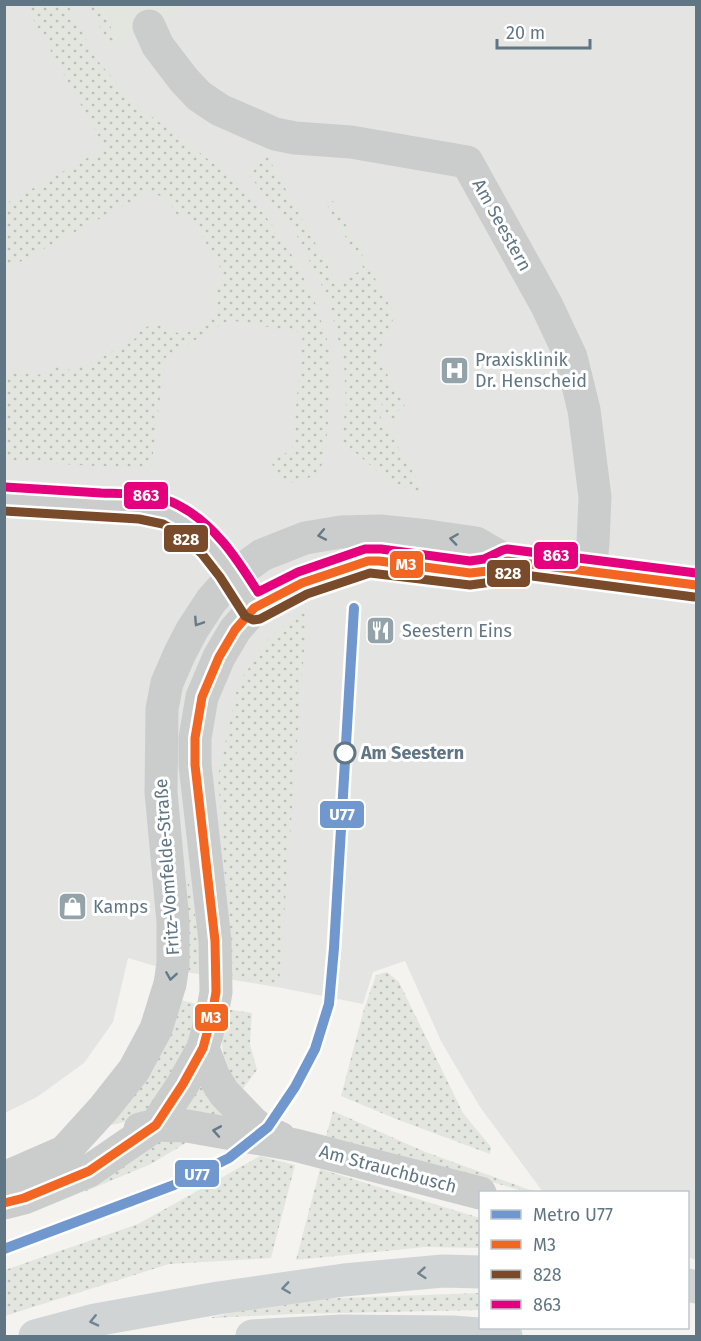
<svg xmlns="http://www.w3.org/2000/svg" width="701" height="1341" font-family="'Fira Sans',sans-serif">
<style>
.built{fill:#e4e5e3}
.grass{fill:url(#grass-dots)}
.garden{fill:#e3e6de}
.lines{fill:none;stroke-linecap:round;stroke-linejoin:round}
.minor{stroke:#cbcccc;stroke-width:33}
.tertiary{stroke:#cbcccc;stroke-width:33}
.trunk{stroke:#d0d4d5;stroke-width:33}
.bus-1-casing{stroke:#fff;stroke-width:14}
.bus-2-casing{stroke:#fff;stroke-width:14}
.bus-3-casing{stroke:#fff;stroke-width:14}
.bus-1{stroke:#f26522;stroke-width:9}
.bus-2{stroke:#7a4b2a;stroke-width:9}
.bus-3{stroke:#e5007d;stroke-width:9}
.metro-1-casing{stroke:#fff;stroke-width:15}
.metro-1{stroke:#7197cf;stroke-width:10}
.oneway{stroke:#657a88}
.oneway2{stroke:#718490}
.stop-dot{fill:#fff;stroke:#607684;stroke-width:3}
.labels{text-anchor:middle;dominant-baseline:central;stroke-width:6;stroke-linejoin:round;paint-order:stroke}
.street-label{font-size:18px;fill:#607684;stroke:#fff}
.poi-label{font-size:18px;fill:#607684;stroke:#fff;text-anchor:start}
.stop-label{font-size:18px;font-weight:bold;fill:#607684;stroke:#fff;text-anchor:start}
.line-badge{stroke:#fff;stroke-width:2}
.badge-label{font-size:16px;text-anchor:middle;font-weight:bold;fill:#fff}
</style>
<defs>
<pattern id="grass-dots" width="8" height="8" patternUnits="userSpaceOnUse" patternTransform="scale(1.5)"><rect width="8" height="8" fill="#e3e6de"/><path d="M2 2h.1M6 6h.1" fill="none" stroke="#bbbfba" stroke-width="1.8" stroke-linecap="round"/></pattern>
</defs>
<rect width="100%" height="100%" fill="#f4f3f0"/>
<!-- built -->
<path class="built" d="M4,5H97L119,41L193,5H696V1260L688,1257V1192H543L480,1107L442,1043L405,961L373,972L363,1004L282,988L162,968L128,958L113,1022L84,1063L37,1097L5,1113Z"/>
<!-- grass -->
<path class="grass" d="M25,5H68L97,60L136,105L190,145L228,175L264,214L287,246L313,296L330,349L328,423L325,455L319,473L295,484L280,476L270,461L292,450L303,333L229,320L165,358L151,469L5,461V371L44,375L56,366L70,370L79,364L88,365L136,338L137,333L153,323L183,335L213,319L218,301L211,290L221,283L223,273L192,218L177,215L166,197L147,193L5,270V204L105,148Z
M88,5H99L119,42L111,47Z
M268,157L337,283L364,269L327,205L333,201L397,319L393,320L377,356L405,406L396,412L400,420L393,425L379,400L373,404L425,493L393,485L341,440L346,404L344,362L328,298L296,234L248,174L261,158Z
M307,610L279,984L232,978L218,776L238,684L270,637Z
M182,878H188L193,909L202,934L207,974L181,969Z
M387,972L399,982L463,1113L491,1147L490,1154L396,1119L341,1096L364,1009L376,975Z
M176,999L202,1005L197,1028L147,1117L111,1125Z
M225,1009L252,1013L250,1044L257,1070L240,1093L224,1064L221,1032Z
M200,1078L223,1113L220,1121L178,1113Z
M333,1111L423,1151L533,1191L534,1192H526L403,1156L326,1136Z
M201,1134L151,1164L84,1192L150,1138Z
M260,1156L295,1165L271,1258L169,1264L5,1316V1270L138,1224Z
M320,1169L480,1218V1248L425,1247L296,1260Z
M480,1293V1310L294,1314L209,1318L283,1300Z"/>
<!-- garden -->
<path class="garden" d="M99,5H193L119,42Z"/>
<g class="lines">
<!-- minor -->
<path class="minor" d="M149,26L158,46L184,80L199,96L220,110L275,134L295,138L351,142L467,162L547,306L571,357L584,410L595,497L593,543L590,572
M4,499L140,507C153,509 165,510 176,517C212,537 233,575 254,608"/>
<!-- tertiary -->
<path class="tertiary" d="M203,1048L213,1075L224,1093L253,1123L263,1131L280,1138
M140,1129L156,1125L187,1126L295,1145L480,1193
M4,1178L64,1152L104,1108L134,1070L156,1029L170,984L173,964V922L161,792L162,709L167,683L180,653L192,630L211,601L233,576L262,555L305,538L341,532L380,531L428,536L476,543L507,561L696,585
M4,1203L24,1198L89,1171L156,1125L183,1084L203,1048L212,1015L216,992L215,941L195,765V738L202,697L219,657L235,630L254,608L302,583L368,561H379L470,573L488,571L507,561"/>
<!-- trunk -->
<path class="trunk" d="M688,1285L696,1287
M35,1336L95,1320L218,1298L344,1280L443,1271L480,1272
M252,1336L342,1331L452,1332L506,1336"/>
<defs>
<path id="bus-1" d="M4,1203L24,1198L89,1171L156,1125L183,1084L203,1048L212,1015L216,992L215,941L195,765V738L202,697L219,657L235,630L254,608L302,583L368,561H379L470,573L488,571L507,561L696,585"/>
<path id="bus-2" d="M4,511L139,519L163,524L182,535L202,554L220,577L245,616L253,620L260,619L307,594L370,573L470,585L492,582L509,573L694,597"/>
<path id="bus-3" d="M5,487C37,489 69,491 101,493C127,494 156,493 178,505C215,524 237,559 258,592L298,572L365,549H381L470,561L484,559L503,550L507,549L696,573"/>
</defs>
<!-- bus-1 casing -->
<use href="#bus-1" class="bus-1-casing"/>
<!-- bus-2 casing -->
<use href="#bus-2" class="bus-2-casing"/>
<!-- bus-3 casing -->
<use href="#bus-3" class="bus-3-casing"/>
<!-- bus-1 -->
<use href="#bus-1" class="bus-1"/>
<!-- bus-2 -->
<use href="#bus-2" class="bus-2"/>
<!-- bus-3 -->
<use href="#bus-3" class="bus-3"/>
<defs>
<path id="metro-1" d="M4,1249L174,1185L229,1158L268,1127L295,1087L315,1049L329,1004L334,948L354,608"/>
</defs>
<!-- metro-1 casing -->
<use href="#metro-1" class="metro-1-casing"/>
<!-- metro-1 -->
<use href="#metro-1" class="metro-1"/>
</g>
<!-- one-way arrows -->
<defs><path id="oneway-chevron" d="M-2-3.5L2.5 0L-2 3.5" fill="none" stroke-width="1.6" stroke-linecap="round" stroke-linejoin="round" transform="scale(1.5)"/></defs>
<g class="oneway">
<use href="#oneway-chevron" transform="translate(322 535) rotate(169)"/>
<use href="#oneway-chevron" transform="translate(454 539) rotate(-172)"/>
<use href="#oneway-chevron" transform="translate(198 622) rotate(123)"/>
<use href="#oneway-chevron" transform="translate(171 976) rotate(99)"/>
<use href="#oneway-chevron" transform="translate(217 1131) rotate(-170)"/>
</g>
<g class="oneway2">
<use href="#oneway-chevron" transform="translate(422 1273) rotate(175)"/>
<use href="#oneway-chevron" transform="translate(286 1288) rotate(172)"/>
<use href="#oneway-chevron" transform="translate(94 1321) rotate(167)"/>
</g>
<!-- icons -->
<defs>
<symbol id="hospital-square" viewBox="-11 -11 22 22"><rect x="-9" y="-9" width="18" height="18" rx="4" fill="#94a2aa" stroke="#fff"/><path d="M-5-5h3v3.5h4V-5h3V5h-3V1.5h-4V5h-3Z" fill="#fff"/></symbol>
<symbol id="restaurant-square" viewBox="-11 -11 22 22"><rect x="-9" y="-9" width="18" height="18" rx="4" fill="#94a2aa" stroke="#fff"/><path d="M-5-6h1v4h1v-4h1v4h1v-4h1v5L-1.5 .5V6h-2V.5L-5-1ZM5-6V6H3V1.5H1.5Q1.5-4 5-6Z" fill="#fff"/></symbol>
<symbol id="shop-square" viewBox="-11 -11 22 22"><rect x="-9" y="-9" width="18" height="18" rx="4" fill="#94a2aa" stroke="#fff"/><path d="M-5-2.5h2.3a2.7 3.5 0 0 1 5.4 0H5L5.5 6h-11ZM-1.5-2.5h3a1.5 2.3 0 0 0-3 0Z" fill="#fff"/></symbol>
</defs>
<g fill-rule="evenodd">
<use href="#hospital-square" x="438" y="354" width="33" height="33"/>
<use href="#restaurant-square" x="364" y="614" width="33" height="33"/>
<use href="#shop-square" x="56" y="890" width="33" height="33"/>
</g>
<!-- markers -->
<circle class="stop-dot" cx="345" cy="753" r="10"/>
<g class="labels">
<!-- street labels -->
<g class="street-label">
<text transform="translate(502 225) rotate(61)">Am Seestern</text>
<text transform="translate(167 867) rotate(-94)">Fritz-Vomfelde-Straße</text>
<text transform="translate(388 1169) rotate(15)">Am Strauchbusch</text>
</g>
<!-- poi labels -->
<g class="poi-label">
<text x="475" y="360">Praxisklinik<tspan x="475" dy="21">Dr. Henscheid</tspan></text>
<text x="402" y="631">Seestern Eins</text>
<text x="93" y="907">Kamps</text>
</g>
<!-- stop labels -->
<g class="stop-label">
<text x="361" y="753">Am Seestern</text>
</g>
</g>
<g class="line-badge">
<rect x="123" y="481" width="46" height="29" rx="6" fill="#e5007d"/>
<rect x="163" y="524" width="46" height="29" rx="6" fill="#7a4b2a"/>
<rect x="533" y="541" width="46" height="29" rx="6" fill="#e5007d"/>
<rect x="389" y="550" width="35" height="29" rx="6" fill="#f26522"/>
<rect x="486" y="559" width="45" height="29" rx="6" fill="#7a4b2a"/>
<rect x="319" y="800" width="46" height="29" rx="6" fill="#7197cf"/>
<rect x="194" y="1003" width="35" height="29" rx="6" fill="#f26522"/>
<rect x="174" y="1159" width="46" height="29" rx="6" fill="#7197cf"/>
</g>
<g class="badge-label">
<text x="146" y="501">863</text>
<text x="186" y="545">828</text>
<text x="556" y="561">863</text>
<text x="406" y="570">M3</text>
<text x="508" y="579">828</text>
<text x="342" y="820">U77</text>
<text x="211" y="1023">M3</text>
<text x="197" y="1180">U77</text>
</g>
<!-- border -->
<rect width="701" height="1341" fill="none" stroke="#607684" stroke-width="12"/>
<!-- legend -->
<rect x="479" y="1191" width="210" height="138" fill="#ffffff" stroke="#bfc8ce" stroke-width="1.5"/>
<rect x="491" y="1210" width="30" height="9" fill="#7197cf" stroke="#bfc8ce" stroke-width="1.5"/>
<text x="533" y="1221" font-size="18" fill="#607684">Metro U77</text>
<rect x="491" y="1240" width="30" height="9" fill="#f26522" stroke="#bfc8ce" stroke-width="1.5"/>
<text x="533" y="1251" font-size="18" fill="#607684">M3</text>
<rect x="491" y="1270" width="30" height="9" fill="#7a4b2a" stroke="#bfc8ce" stroke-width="1.5"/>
<text x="533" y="1281" font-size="18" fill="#607684">828</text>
<rect x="491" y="1300" width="30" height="9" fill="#e5007d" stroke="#bfc8ce" stroke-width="1.5"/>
<text x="533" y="1311" font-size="18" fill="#607684">863</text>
<!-- scale -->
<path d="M497 39v9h93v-9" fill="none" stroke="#607684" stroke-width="3"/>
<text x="506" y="39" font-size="18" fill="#607684" stroke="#ffffff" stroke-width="4.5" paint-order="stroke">20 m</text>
</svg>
